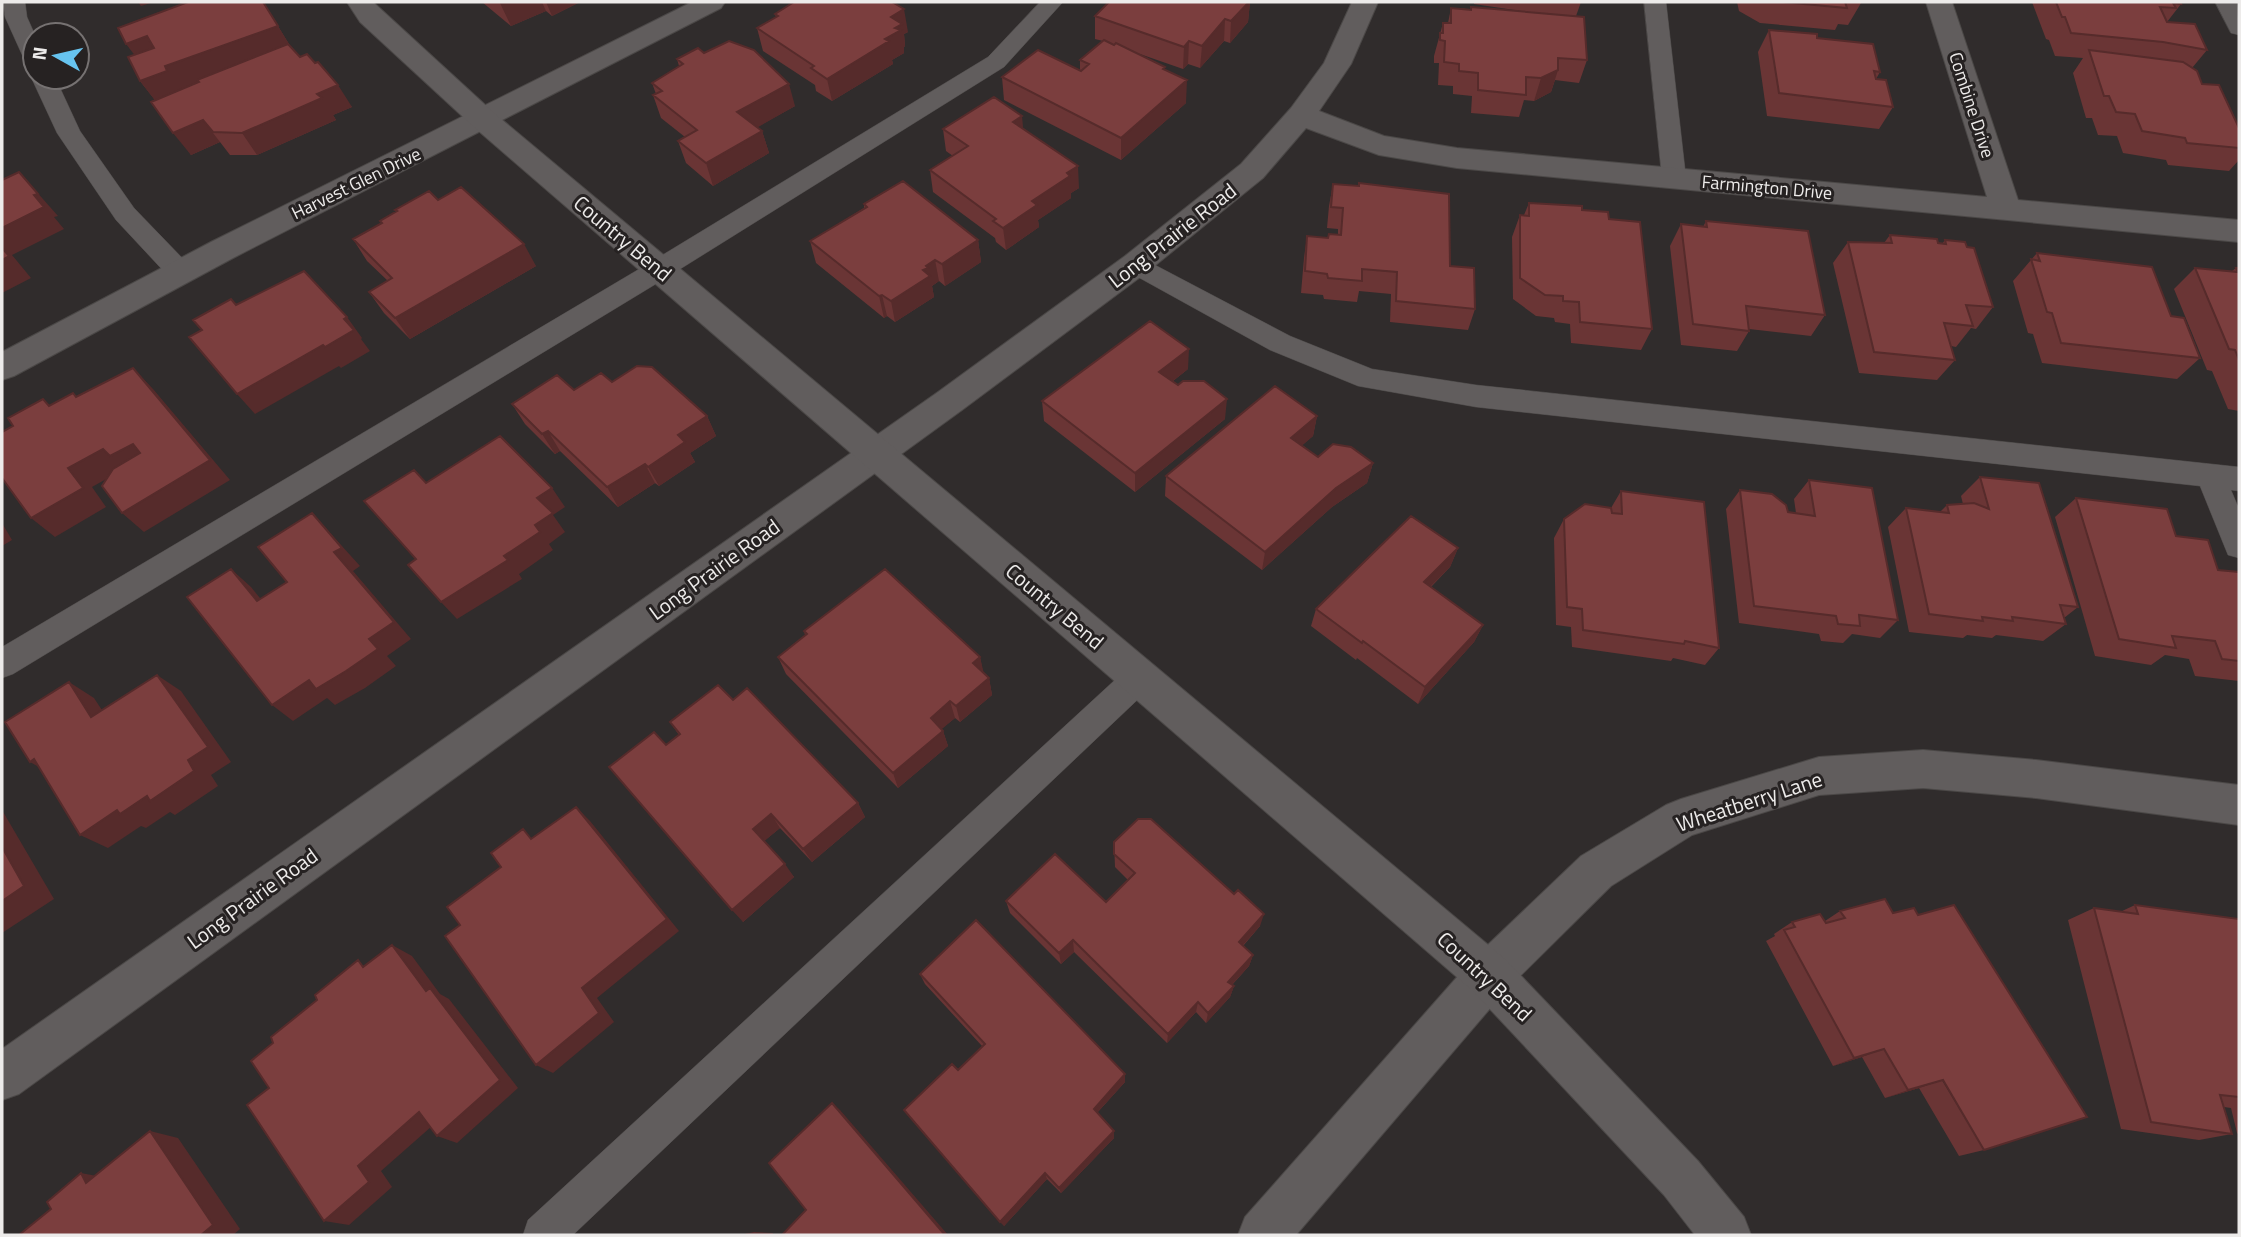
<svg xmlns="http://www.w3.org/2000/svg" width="2241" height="1237" font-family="'Titillium Web',sans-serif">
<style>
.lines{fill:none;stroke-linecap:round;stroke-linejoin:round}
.service-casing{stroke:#4b4847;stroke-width:1}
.minor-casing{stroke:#4b4847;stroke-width:2}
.tertiary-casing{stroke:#4b4847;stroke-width:2}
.service{fill:#615d5d;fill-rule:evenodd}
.minor{fill:#615d5d;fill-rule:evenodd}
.tertiary{fill:#615d5d;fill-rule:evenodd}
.wall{fill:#6a3535}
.shaded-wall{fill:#562b2b}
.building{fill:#7b3e3e;stroke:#562b2b;stroke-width:2}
.labels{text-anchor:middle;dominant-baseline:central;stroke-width:6;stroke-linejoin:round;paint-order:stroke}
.far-street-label{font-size:18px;fill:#edebea;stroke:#262222}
.street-label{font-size:21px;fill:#edebea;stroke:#262222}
</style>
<rect width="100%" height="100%" fill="#302c2c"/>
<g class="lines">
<defs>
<path id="service" d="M3,2H25L27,17L35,35V66L27,64L24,59L5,17Z
M1040,2H1063L1004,67L669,276L13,674L2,678V647L651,262L988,57Z
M1644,2H1666L1686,178L1683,184L1674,186L1665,184L1662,178Z
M2215,2H2237L2239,35L2231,33Z
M35,72V77H55L80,131L134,208L189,265L193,272L189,279L180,281L171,279L116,220L57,133L31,77Z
M1136,255L1290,336L1372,369L1476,385L2239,467V491L2231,490L2239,509V558L2228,555L2200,486L1476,407L1358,386L1270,350L1127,271L1123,264L1127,257Z
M1140,663L1151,667L1156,677L1151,687L573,1235H523L528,1220L1129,667Z"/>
<path id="minor" d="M692,2H725L721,8L233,258L14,376L2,380V352L211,242Z
M1352,2H1378L1351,64L1319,111L1384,136L1457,148L1987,197L1926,2H1952L2018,200L2239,220V242L1457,168L1379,155L1306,128L1263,178L1147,272L962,410L19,1094L2,1100V1049L938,392L1125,256L1241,164L1291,108L1324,63Z
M1923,750L2036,760L2239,785V825L2036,798L1923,788L1819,795L1692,835L1611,886L1505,991L1296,1235H1238L1245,1217L1473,959L1581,856L1666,805L1681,799L1819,757Z"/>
<path id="tertiary" d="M347,2H373L494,113L1505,959L1698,1161L1744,1217L1751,1235H1695L1664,1195L1473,991L474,127L360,22Z"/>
</defs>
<!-- service casing -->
<use href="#service" class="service-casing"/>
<!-- minor casing -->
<use href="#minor" class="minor-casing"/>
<!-- tertiary casing -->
<use href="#tertiary" class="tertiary-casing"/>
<!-- service -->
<use href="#service" class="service"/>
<!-- minor -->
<use href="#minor" class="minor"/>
<!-- tertiary -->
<use href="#tertiary" class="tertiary"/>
</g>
<!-- wall -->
<path class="wall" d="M263,2L292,49L352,107L333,115L336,120L257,155H230L220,142L191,155L155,100L140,81Z
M482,2H580L552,16L546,11L511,26Z
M1109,2H1250L1248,22L1230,43L1224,41L1200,68L1188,64L1183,69L1137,53L1165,70L1186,103L1121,160L1004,100L1002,77L1080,71V60L1103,41L1095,39V16Z
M1474,2H1581L1576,16L1587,60L1579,83L1555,80L1551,92L1534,101L1524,100L1519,117L1471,113L1472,96L1453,94V86L1438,85L1439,63H1434V56L1443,23H1448L1451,8L1470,9L1471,7L1528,12L1474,4Z
M1737,2H1860L1861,3L1848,25L1838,24L1835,30L1760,23L1739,11Z
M2032,2H2180L2181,4L2167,22L2207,50L2192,68L2202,84L2239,128V160L2229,171L2168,165L2166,160L2123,153L2117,136L2098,135L2092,118H2086L2073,73L2083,58L2055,56L2049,40L2046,39Z
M775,14L908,32L904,34L905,46L904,47V53L892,60L893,64L832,101L816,91L815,85L763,51L757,28L776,17Z
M1769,30L1817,38L1880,72L1876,79L1893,107L1879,129L1767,116L1758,52Z
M704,53L795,106L757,127L762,131L769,153L713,186L686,163L678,141L685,137L661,118L653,95L656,94L652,83L679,66L677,59Z
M943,129H1023L1079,188L1071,193V198L1038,220L1039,227L1006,250L996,242L995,238L933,192L930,170L953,156L946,151Z
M1333,184L1450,266L1475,309L1468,330L1390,322L1391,294L1359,291L1357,302L1324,299L1323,295L1301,293L1304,258L1307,236L1328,238L1338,235V229L1327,228L1329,206Z
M438,200L536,266L410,339L384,313L369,292L388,281L367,261L353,239L381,224L396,212L395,210Z
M1529,203L1582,210L1609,219L1652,329L1641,350L1571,343L1570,324L1555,322L1554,318L1536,316L1513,299L1512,237L1520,215H1524Z
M864,204L978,240L981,262L945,286L939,281L932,286L934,297L895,322L887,316L884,318L816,263L810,241L864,208Z
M1706,221L1825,315L1811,336L1749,329V331L1737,351L1681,345L1670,246L1681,224L1703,227Z
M1890,235L1942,244L1945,240L1993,307L1976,329L1971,328L1956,347L1951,346L1955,360L1937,380L1859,373L1833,263L1848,242L1884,243Z
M2037,253L2171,316L2200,358L2177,379L2042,363L2033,334L2028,333L2013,281Z
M2195,268L2232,271L2236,268H2239V411L2228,409L2212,371L2207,370L2174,289Z
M1188,369L1173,381L1225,419L1135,492L1044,421L1042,401Z
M612,382L707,416L716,436L690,453L695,462L659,486L655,483L618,507L560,451L555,454L525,424L512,404Z
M1317,416L1313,436L1302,445L1318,457L1373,463L1367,483L1332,507L1262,570L1165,496L1166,476Z
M1980,477L2078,607L2064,618L2066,624L2043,641L1996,635L1992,638L1967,635L1963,638L1909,632L1888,527L1906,508L1940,512L1947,505L1963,504L1961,496Z
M1809,480L1898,620L1880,638L1852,634L1843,643L1821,641L1819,634L1739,623L1726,509L1740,490L1788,512L1796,513L1794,499Z
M1621,491L1719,648L1705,665L1673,658L1671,661L1572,647L1571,627L1556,625L1554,538L1564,519L1611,508Z
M2076,498L2176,536L2218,570L2239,572V681L2195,676L2189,659L2165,655L2151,665L2095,656L2055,517Z
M1458,548L1450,567L1431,587L1483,625L1474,642L1418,704L1357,658L1356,660L1311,626L1316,609Z
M804,631L980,657L983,673L989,678L992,695L960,722L955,718L941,729L943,731L948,746L898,788L786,674L778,657L805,635Z
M733,700L858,803L865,817L812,862L780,828L764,841L794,877L743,922L666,745L679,735L670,722Z
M1114,842L1260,926L1243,946L1253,955L1249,966L1232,985L1234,986L1230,997L1206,1023L1196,1012L1167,1043L1074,952L1061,964L1010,913L1006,901L1106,902L1128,880L1115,867Z
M2135,905L2239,919V1135L2237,1133L2231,1108L2224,1107L2232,1134L2199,1140L2121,1129L2068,920L2094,908L2120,912Z
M1840,911L1984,1150L1959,1156L1919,1088L1885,1098L1862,1057L1833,1066L1766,941L1775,936L1774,934L1792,922L1825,921Z
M920,974L1125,1074V1082L1097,1113L1114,1138L1061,1193L1047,1179L1004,1226L958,1070L982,1046L925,984Z"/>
<!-- shaded-wall -->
<path class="shaded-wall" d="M138,2H154L141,6Z
M503,2H542L546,11L511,26L500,3Z
M546,2H580L552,16Z
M1249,2H1250L1248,22L1230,43L1231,21Z
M904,9L908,32L904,34L905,46L904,47V53L892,60L893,64L832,101L827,79L885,39L891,17Z
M1225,19L1224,41L1200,68L1202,46Z
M278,26L292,49L181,89L184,94L157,103L140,81L165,66Z
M147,36L164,59L143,66L126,44Z
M1189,41L1188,64L1183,69L1184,47Z
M1558,70L1551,92L1534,101L1541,78Z
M1187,80L1186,103L1121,160V138Z
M789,84L795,106L744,135L737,112Z
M338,85L352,107L333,115L336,120L257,155L242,133L317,94Z
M1022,116L1024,138L1013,122Z
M203,120L220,142L191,155L173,133Z
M762,131L769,153L713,186L706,163Z
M1078,166L1079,188L1071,193V198L1038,220L1039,227L1006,250L1003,228L1032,201L1067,173Z
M19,172L58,216L54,217L64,229L12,255L31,278L2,293V228L34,195Z
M978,240L981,262L945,286L942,264Z
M524,244L536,266L410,339L395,318Z
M935,260L939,281L932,286L934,297L895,322L891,301L923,270L926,266Z
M882,295L887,316L884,318L879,296Z
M347,317L362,338L361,339L370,351L341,368L339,366L255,414L237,394Z
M1189,349L1188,369L1159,392V372Z
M133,368L153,389L230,480L144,532L122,513L210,460Z
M1227,399L1225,419L1135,492V473Z
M707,416L716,436L690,453L695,462L659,486L648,467L678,435Z
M1317,416L1313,436L1288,458L1291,438Z
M548,431L560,451L555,454L542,434Z
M133,444L154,464L124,469L92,487L106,507L55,537L31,518L68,468L103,449Z
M1373,463L1367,483L1332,507L1262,570L1265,552L1336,488Z
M645,464L655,483L618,507L607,487Z
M552,488L565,507L553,515L565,532L549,544L553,550L519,574L522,579L457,619L441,602L504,556L535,525L537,498Z
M312,513L360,566L353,571L411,639L387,656L396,666L365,688L335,705L327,698L293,721L272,705L334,552Z
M2,523L12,540L2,546Z
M1458,548L1450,567L1417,600L1424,582Z
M231,569L251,587L277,619L257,601Z
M1483,625L1474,642L1418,704L1425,687Z
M980,657L984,674L973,663Z
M157,675L181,691L231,762L211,775L218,786L175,815L170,812L146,828L141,826L108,848L80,835L117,810L147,796L188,760Z
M989,678L992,695L960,722L956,706Z
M69,682L94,698L117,733L91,717Z
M950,701L955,718L936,734L931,718Z
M943,731L948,746L898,788L893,773Z
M34,759L57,777L30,762Z
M858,803L865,817L812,862L803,849Z
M576,807L590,821L679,931L597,998L614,1022L553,1073L536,1065L582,988Z
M2,810L54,899L2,933Z
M771,814L780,828L762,843L753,829Z
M785,864L794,877L743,922L732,910Z
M1264,914L1260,926L1236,953L1239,942Z
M1073,940L1074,952L1061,964L1059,953Z
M392,945L412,956L440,994L449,999L518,1088L457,1143L437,1136Z
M1253,955L1249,966L1225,992L1228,982Z
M1234,986L1230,997L1206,1023L1208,1013Z
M1198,1002L1196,1012L1167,1043L1168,1034Z
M1884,1049L1862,1057L1833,1066L1854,1058Z
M1125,1074V1082L1094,1116V1109Z
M1943,1080L1919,1088L1885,1098L1908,1090Z
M832,1103L840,1110L948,1235H945Z
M419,1112L440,1119L381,1171L392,1187L349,1225L324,1221L358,1166Z
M150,1131L178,1138L240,1229L233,1235H201Z
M1114,1131V1138L1061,1193L1059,1188Z
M81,1173L112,1179L86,1183Z
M1045,1173L1047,1179L1004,1226L1000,1222Z"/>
<!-- building -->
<path class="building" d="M188,2H263L278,26L165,66L167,71L140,81L128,57L154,48L147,36L126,44L118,28Z
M794,2H892L904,9L891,17L902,24L895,28L901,30L885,39L889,41L827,79L811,68L814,66L757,28L778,16L775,14Z
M1109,2H1249L1231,21L1225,19L1202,46L1189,41L1184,47L1095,16Z
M1783,2H1845L1847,8Z
M2056,2H2180L2181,4L2173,3L2176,8L2160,7L2167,22L2195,24L2207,50L2163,42L2071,33L2065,17H2062Z
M1471,7L1584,17L1587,60L1558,58V70L1541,78L1526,77V95L1478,90V73L1459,71V64L1444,62L1445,41L1440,40V33H1443V23H1451V8L1471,10Z
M1769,30L1817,34V38L1873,44L1880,72L1874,71L1876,79L1886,80L1893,107L1779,93Z
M1104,40L1114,45L1116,43L1165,67L1163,69L1187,80L1121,138L1002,77L1038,50L1081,71L1089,64L1080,60Z
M729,41L754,50L789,84L737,112L762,131L706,163L678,141L697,130L653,95L662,91L652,83L683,64L677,59L698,48L704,53Z
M288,44L300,57L307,54L315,63L318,62L338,85L317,94L322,98L242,133L213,132L203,120L173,133L151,102L199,82L197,80Z
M2089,50L2183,62L2197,71L2202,84L2219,85L2239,128V148L2187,143L2185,138L2142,131L2135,114L2116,112L2109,96H2104Z
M994,97L1022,116L1013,122L1078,166L1067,173L1070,176L1032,201L1037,205L1003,228L993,221L996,219L930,170L968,146L943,129Z
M19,172L38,194L34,195L44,207L2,228V180Z
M903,181L978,240L942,264L935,260L926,266L928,268L923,270L930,276L891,301L882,295L879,296L810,241L867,207L864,204Z
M1359,183L1449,194L1450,266L1474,268L1475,309L1396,301L1397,272L1362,269V281L1328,278L1327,274L1305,271L1307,236L1328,238L1329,234L1341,235L1343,208L1331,207L1333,184L1359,186Z
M461,187L524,244L395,318L369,292L392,278L353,239L382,223L380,221L397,211L395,210L429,191L438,200Z
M1529,203L1582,206V210L1608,212L1609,219L1640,222L1652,329L1580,322L1579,302L1563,301V296L1545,295L1520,278V215L1529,216Z
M1706,221L1808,231L1825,315L1746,306L1749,331L1693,324L1681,224L1707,227Z
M1890,235L1937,239L1938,243L1946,244L1945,240L1965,242L1967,247L1974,248L1993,307L1966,305L1973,326L1944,323L1955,360L1874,352L1848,242L1892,243Z
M2,248L9,256L2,260Z
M2037,253L2152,267L2171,316L2184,318L2200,358L2061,343L2052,313L2047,312L2031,259L2040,261Z
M2195,268L2238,272L2236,268H2239V360L2235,350L2229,349Z
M304,271L347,317L344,319L354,330L325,347L323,345L237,394L189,337L202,330L193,320L231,299L236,305Z
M1150,321L1189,349L1159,372L1178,385L1183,381H1204L1227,399L1135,473L1042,401Z
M637,366L652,367L707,416L678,435L685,442L648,467L645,464L607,487L548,431L542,434L512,404L557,375L574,390L601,373L612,382Z
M133,368L210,460L122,513L102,486L113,469L140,453L133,444L110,456L103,449L68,468L83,488L31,518L2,478V432L13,426L8,418L43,399L49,406L73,393L76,397Z
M1275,386L1317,416L1291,438L1318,457L1333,444L1351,447L1373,463L1336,488L1265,552L1166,476Z
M500,436L552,488L537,498L553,513L535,525L540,532L504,556L508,560L441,602L408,565L416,559L364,501L414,470L426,483Z
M1980,477L2039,483L2078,607L2060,605L2066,624L2012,617L2013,621L1982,617L1983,621L1929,614L1906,508L1949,513L1947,505L1974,503L1989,509Z
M1809,480L1872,488L1898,620L1859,615L1860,626L1838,624L1836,616L1754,606L1740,490L1772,494L1786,505L1788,512L1815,516Z
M1621,491L1704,502L1719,648L1685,641L1684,644L1583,630L1582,609L1567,607L1564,519L1585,504L1611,508L1612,513L1622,514Z
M2076,498L2167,509L2176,536L2208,540L2218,570L2239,572V661L2222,659L2215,641L2172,636L2176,648L2119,639Z
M312,513L342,548L334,552L394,622L369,639L378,649L346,671L316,689L309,680L272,705L187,597L231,569L257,601L287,582L258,547Z
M1411,516L1458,548L1424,582L1483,625L1425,687L1363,641L1362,643L1316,609Z
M885,569L980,657L973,663L989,678L956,706L950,701L931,718L943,731L893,773L778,657L807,634L804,631Z
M157,675L208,747L188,760L194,771L150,801L147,796L120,814L117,810L80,835L34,759L30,762L5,722L69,682L91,717Z
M718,685L733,700L747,688L858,803L803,849L771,814L753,829L785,864L732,910L609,767L654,732L666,745L680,734L670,722Z
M576,807L667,919L582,988L599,1013L536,1065L445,936L460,925L447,907L501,867L491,853L523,829L531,839Z
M1138,819H1151L1234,894L1238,890L1264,914L1239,942L1253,955L1228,982L1234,986L1208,1013L1198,1002L1168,1034L1073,940L1059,953L1006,901L1055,854L1106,902L1135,873L1114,854V842Z
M2,847L24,886L2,901Z
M1885,899L1893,913L1914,908L1918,915L1954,905L2087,1117L1984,1150L1943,1080L1908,1090L1884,1049L1854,1058L1784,930L1795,927L1792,922L1820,914L1826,923L1845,918L1840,911Z
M2135,905L2239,919V1097L2220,1095L2232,1134L2151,1122L2094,908L2138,914Z
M976,920L1125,1074L1094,1109L1114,1131L1059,1188L1045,1173L1000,1222L904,1110L952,1064L958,1070L985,1044L920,974Z
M392,945L426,991L430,988L500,1080L437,1136L419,1112L358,1166L369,1182L324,1221L247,1105L269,1088L251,1061L273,1043L271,1037L317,1000L315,995L358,960L363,967Z
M832,1103L945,1235H782L806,1210L769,1163Z
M150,1131L213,1225L201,1235H19L51,1209L47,1202L81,1173L86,1183Z
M754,1233L772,1234L773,1235H745Z"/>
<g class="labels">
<!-- far-street labels -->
<g class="far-street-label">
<text transform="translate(1972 105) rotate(72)">Combine Drive</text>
<text transform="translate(356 183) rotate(-26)">Harvest Glen Drive</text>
<text transform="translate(1767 187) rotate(5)">Farmington Drive</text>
</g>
<!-- street labels -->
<g class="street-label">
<text transform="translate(1172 235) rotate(-38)">Long Prairie Road</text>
<text transform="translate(623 238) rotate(40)">Country Bend</text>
<text transform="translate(714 569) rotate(-36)">Long Prairie Road</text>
<text transform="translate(1055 606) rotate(40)">Country Bend</text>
<text transform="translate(1749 801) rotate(-18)">Wheatberry Lane</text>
<text transform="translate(252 898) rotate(-36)">Long Prairie Road</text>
<text transform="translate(1485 976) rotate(43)">Country Bend</text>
</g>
</g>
<!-- border -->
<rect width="2241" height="1237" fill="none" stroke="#edebea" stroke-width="7"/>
<!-- north arrow -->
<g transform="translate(56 56) rotate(278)"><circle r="33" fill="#262222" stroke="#767272" stroke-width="2"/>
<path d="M0-5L12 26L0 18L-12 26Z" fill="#67c4f0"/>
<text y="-10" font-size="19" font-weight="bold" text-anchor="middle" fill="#edebea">N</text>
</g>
</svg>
